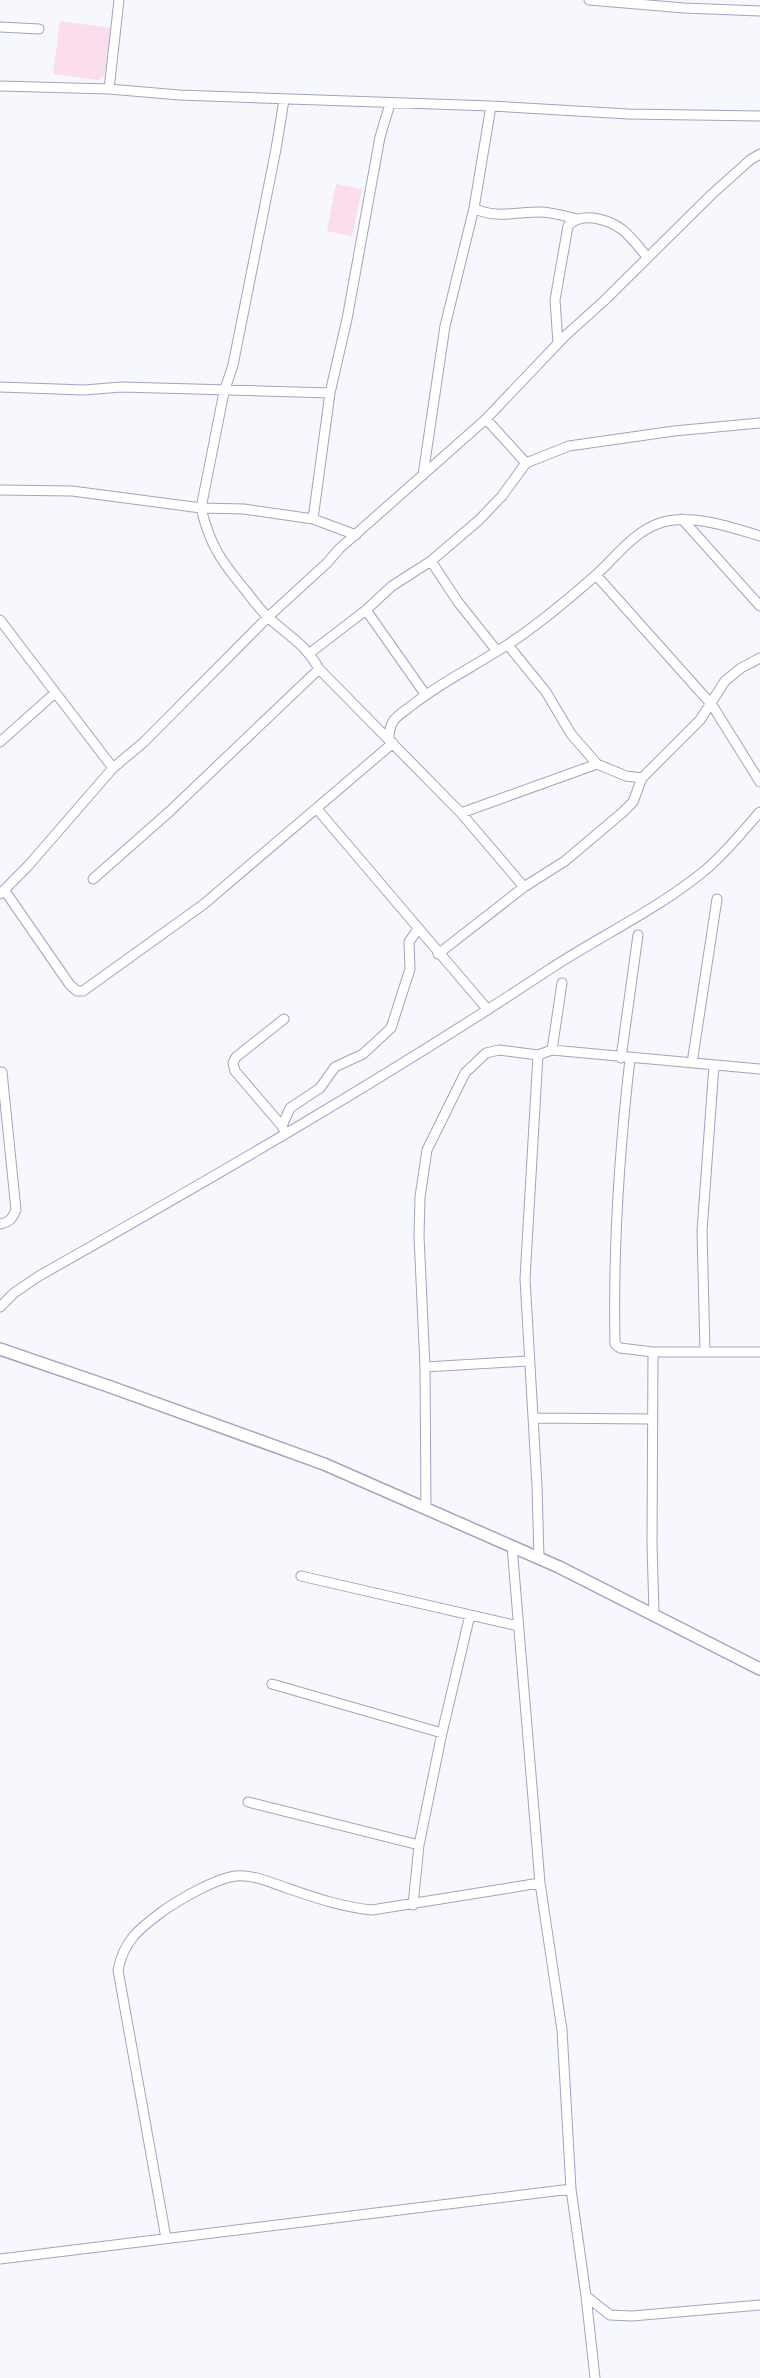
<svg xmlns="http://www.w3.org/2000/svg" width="760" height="2378" font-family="Roboto,sans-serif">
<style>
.green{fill:#fbdded}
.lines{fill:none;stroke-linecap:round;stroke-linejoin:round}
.minor-casing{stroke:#a3a3c2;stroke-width:11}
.tertiary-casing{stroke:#a3a3c2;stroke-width:14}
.minor{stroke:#fff;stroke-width:9}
.tertiary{stroke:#fff;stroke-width:11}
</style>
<rect width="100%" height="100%" fill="#f7f7fe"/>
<!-- green -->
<path class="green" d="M60,21L111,28L105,75L98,80L53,74Z
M336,184L362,189L352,236L327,231Z"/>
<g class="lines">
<defs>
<path id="minor" d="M589,0L684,8L760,11
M0,27L39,29
M0,86L109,89L179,95L491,106L628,114L760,116
M109,89L119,0
M284,100L276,149L233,365L224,392L201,508C210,546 222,562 246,591C253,600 260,610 268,617C289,637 304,642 319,669L461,813L524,887
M474,208C493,219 518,212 539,212C552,212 565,216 577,219
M558,343L555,300L568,226C574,219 583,217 593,218C621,222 630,236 647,257
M0,387L84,390L122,387L330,393
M486,419L526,463
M423,475L445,326L474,208L491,106
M0,490L72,491L201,508L244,509L313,519L356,535
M313,519L330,393L347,319L380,137L390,104
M682,519L760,606
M431,561L458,602L497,651
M596,575L712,705L760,782
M366,610L425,694
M0,620L113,768
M508,645L546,692L571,734L597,764L626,776L642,778
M310,653L366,610L392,586L431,561L479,520L502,496L526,463L569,446L674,431L760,423
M389,738C389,732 390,726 394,720C398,715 406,710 411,706C441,682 475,666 507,645C535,627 571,597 596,575C616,557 633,532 660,523C691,513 730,527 760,536
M0,742L55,693
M317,809L488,1010
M461,813L597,764
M93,879L169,812L319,669
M5,891L70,985L77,991H83L204,904L393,743
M0,894L28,866L113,768L144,742L268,617L327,563L339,549L486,419L565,336L605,300L711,195L750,160L760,154
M438,954L524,887L565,861L623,812L633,802L642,778L700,720L725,681L741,668L760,658
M552,1050L562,983
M621,1058L638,935
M630,1059C619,1154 613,1248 615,1344L620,1348L653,1352L652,1544L654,1613
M692,1063L717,899
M282,1126L290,1108L320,1088L335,1067L363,1054L391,1028L410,969L409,942L418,929
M284,1130L282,1126L235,1071L233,1063L236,1057L284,1019
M0,1224C10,1222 12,1219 16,1210L2,1072
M0,1307L14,1293L39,1276C212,1178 384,1079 550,969C600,936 656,910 703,872C724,855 742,832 760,812
M653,1352H760
M705,1352L702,1231L714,1065
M425,1367L528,1361
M533,1418L651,1419
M426,1509L425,1367L419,1236L420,1197L427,1150L465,1073L486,1053L499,1050L538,1055
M512,1546L540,1883L562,2030L571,2189L586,2296L610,2315L632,2316L760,2305
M539,1557L537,1486L525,1279L538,1055L552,1050L760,1069
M301,1576L518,1626
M272,1684L442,1733
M248,1802L419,1845
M413,1905L419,1845L442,1733L470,1615
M166,2238L118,1970C124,1940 139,1929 163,1911C180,1899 215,1879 235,1876C253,1874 271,1883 287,1888C316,1898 342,1907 372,1910L540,1883
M0,2259L571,2189
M586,2296L595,2378"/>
<path id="tertiary" d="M0,1349L108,1386L324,1464L559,1567L760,1669"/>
</defs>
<!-- minor casing -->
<use href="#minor" class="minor-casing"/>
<!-- tertiary casing -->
<use href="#tertiary" class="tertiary-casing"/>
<!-- minor -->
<use href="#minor" class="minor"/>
<!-- tertiary -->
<use href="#tertiary" class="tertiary"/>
</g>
</svg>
